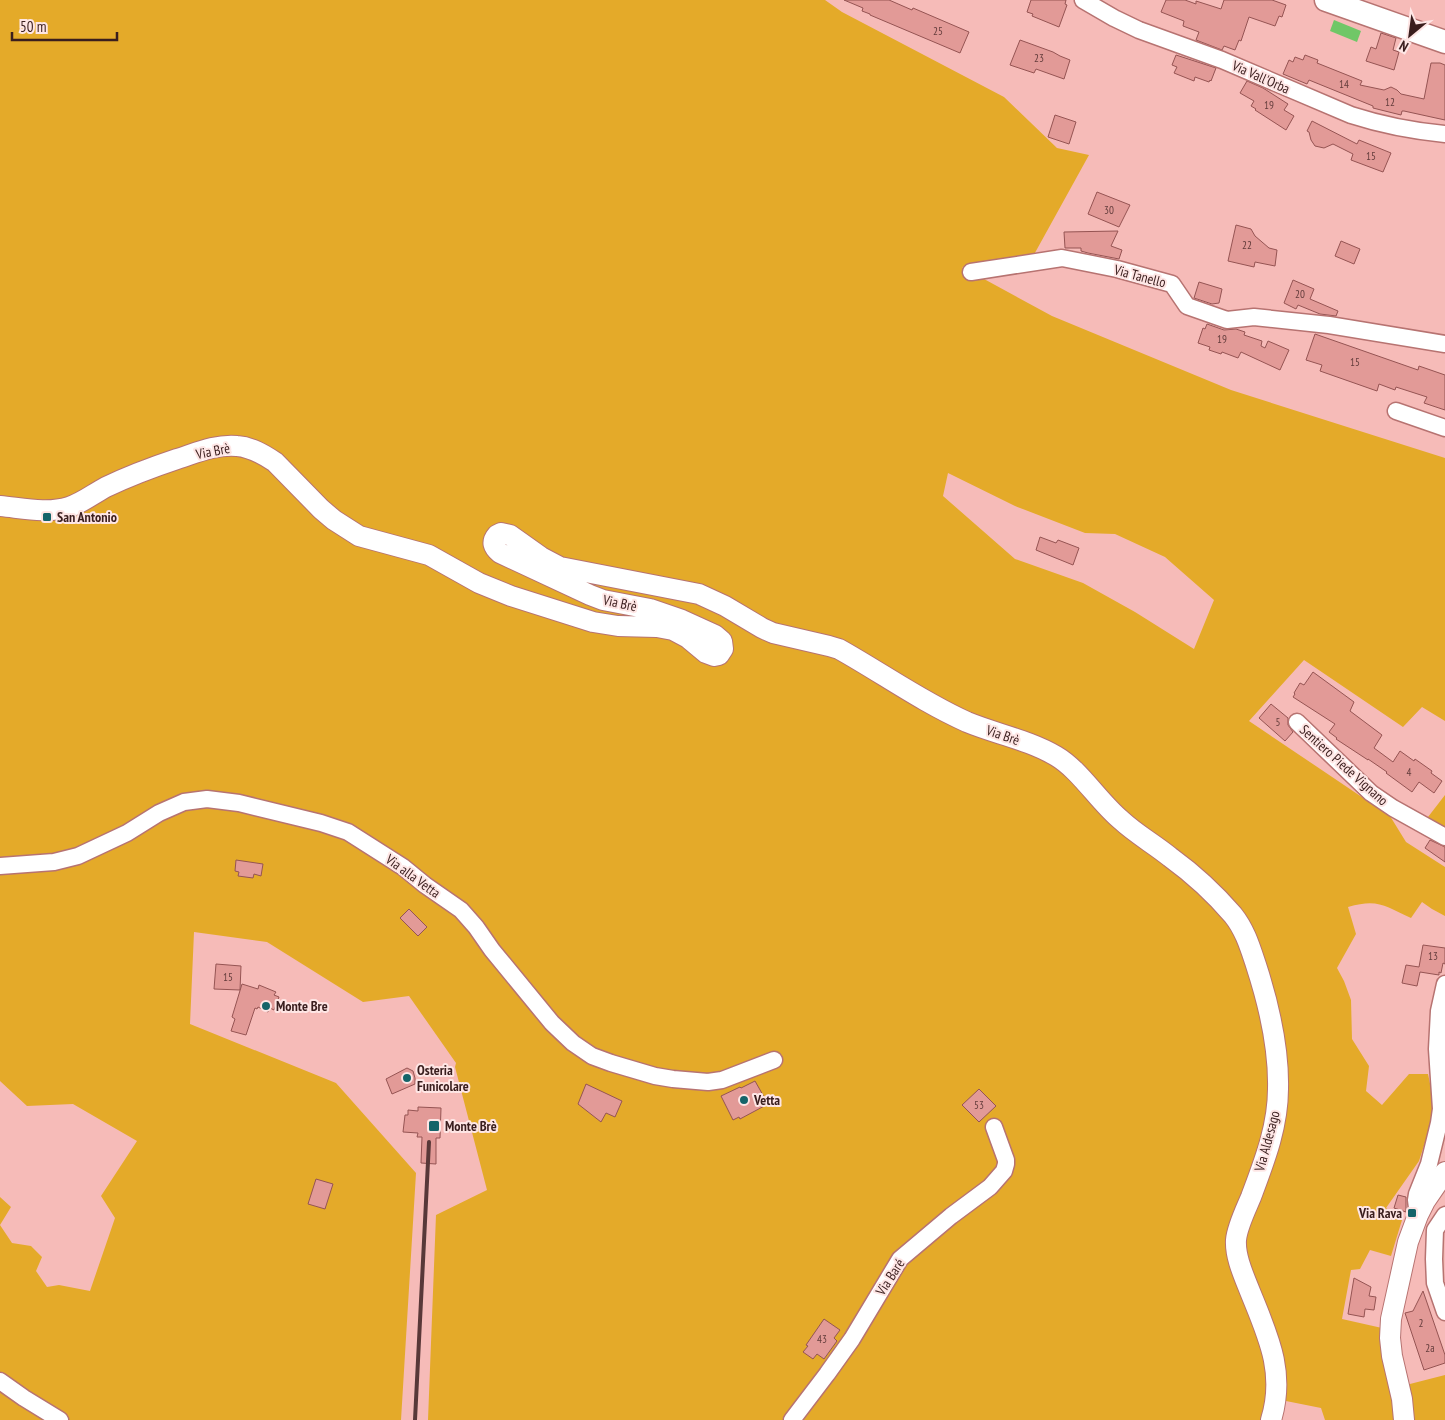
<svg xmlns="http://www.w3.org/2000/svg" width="1445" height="1420" font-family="'PT Sans Narrow',sans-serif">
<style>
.green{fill:#e4aa29;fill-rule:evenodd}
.water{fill:#70c767}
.building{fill:#e29a97;stroke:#955453}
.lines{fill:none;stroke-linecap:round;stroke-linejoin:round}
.minor-casing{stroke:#b77371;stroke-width:19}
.tertiary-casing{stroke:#b77371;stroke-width:22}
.secondary-casing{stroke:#b77371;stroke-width:25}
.minor{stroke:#fff;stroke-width:16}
.tertiary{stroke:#fff;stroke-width:20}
.secondary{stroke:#fff;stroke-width:22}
.rail{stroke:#593838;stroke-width:4}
.poi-dot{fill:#156469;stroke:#fee6e5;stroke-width:2}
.labels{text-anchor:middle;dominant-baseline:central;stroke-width:4;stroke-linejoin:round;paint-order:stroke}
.number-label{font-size:11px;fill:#643d3c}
.street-label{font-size:14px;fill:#3a1e1e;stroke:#fee6e5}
.poi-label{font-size:14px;font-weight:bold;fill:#3a1e1e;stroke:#fee6e5;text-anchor:start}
</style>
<rect width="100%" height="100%" fill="#f6bbb8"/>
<!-- green -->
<path class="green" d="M0,0H825L842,12L1004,97L1057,148L1089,155L1031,260L962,267L1052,316L1231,390L1445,458V721L1422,707L1403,727L1304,660L1249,721L1390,816L1406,842L1445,867V916L1432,909L1422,902L1411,918C1385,906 1378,898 1348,907L1356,934L1337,968L1344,981L1351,1000L1352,1039L1369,1066L1366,1091L1382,1105L1409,1074H1428L1433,1098L1432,1121L1419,1161L1386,1208L1402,1220L1391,1256L1370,1250L1360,1269L1351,1270L1342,1319L1382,1328L1396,1420H1325L1321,1408L1271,1398L1264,1420H428L436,1215L487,1190L455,1067L456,1063L409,996L363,1002L267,942L194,932L190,1024L336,1083L416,1173L401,1420H0V1197L11,1207L0,1225L12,1243L31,1246L42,1257L36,1271L47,1287L59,1285L90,1291L115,1218L101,1196L137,1141L73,1104L27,1106L0,1081ZM948,473L1015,506L1085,533L1115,534L1165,557L1214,600L1194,649L1135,612L1083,583L1015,559L943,496Z
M1445,795V827L1428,817Z
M1445,1375V1420H1409L1406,1385Z"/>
<!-- water -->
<path class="water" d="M1334,20L1361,31L1357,42L1330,31Z"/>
<!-- building -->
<path class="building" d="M844,0H889L912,10L913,8L969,32L960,53L870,15V14L862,11L863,8Z
M1031,0H1066L1065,4L1067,5L1059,27L1032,16L1033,14L1027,12Z
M1166,0H1185L1196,4V1L1221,9L1224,0H1272L1286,5L1282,17L1279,16L1275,26L1249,17L1241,41L1239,40L1235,50L1224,46L1222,50L1196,40L1199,32L1183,26L1184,21L1161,12Z
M1381,33L1396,38L1393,50L1399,52L1394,70L1366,61L1371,47L1376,49Z
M1020,40L1053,52L1060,56L1070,60L1064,79L1036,69L1034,73L1010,65Z
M1176,55L1216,68L1211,81L1210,80L1209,82L1195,77L1194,81L1174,73L1177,67L1172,65Z
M1305,55L1318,60L1317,63L1362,81L1360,85L1384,90L1391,87L1397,90L1401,94L1424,99L1431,63H1440L1445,65V120L1404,111H1402L1401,115L1373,108V106L1309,80L1307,84L1283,74L1289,60L1293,62L1295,57L1303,60Z
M1247,81L1263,88L1288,104L1284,110L1294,116L1286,130L1255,110L1256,109L1251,106L1254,101L1240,93Z
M1055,115L1076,122L1069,144L1048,137Z
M1312,121L1357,144L1359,140L1391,153L1383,172L1351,160L1353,154L1333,144L1324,148L1315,146L1311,140L1309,132L1307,131Z
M1097,192L1130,205L1119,227L1088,214Z
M1236,225L1251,229L1255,236L1269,248L1277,250L1275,266L1255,262L1254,267L1228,261Z
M1118,231L1111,246L1122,250L1119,259L1088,253L1081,251V248H1065L1064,232Z
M1341,241L1360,249L1354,264L1335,256Z
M1293,280L1314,289L1310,299L1338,311L1336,316L1320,314L1298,305L1296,309L1284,303Z
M1199,282L1222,289L1219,303L1212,304L1194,298Z
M1207,324L1224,330L1236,329L1245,332L1244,335L1262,341L1261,346L1265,348L1268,341L1289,350L1280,370L1241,352L1238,358L1222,352L1221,354L1209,350L1210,347L1198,343L1203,328L1205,329Z
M1315,334L1418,370L1419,366L1445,375V410L1424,403L1427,397L1396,387L1395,390L1379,384L1377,391L1320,371L1322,365L1306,360Z
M1040,537L1056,543L1058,540L1079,548L1073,565L1036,550Z
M1313,672L1354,702L1350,711L1382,735L1374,748L1393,762L1400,751L1414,761L1415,759L1432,771L1431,773L1442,781L1434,793L1419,782L1412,792L1386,773L1387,772L1368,759V760L1336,739L1337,738L1329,732L1335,724L1293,697L1295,694L1294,693L1300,683L1304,685Z
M1271,704L1288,718V725L1293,732L1285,741L1259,718Z
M1430,840L1445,847V862L1425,848Z
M236,860L263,864L261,876L254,874L253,878L238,876L239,872L235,871Z
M409,909L427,927L418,936L400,918Z
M1423,945L1445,948V964L1443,963L1441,973L1439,972V975L1420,972L1417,986L1402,983L1406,965L1419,967Z
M216,964L241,966L240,990L214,989Z
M242,984L258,989L259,985L276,992L274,995L279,997L274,1010L270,1008L268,1012L258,1007L257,1009L255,1008L246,1035L231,1031L235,1019L232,1017Z
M407,1068L413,1071L415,1078V1084L392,1094L386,1079Z
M755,1081L768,1104L740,1119L739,1117L733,1120L721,1096L740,1087L741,1088Z
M586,1084L622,1101L615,1117L606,1113L601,1122L578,1104Z
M979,1089L996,1106L979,1122L962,1105Z
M418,1107L441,1108L440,1138H436V1164L421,1163L422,1137H417L418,1133L403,1132L405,1115H408V1110L418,1111Z
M316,1179L333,1184L325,1209L308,1204Z
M1398,1195L1406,1197V1212L1394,1208Z
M1354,1278L1371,1287L1369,1296L1376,1297L1374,1310L1365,1309L1364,1317L1348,1314Z
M1423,1291L1445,1355V1363L1424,1370L1405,1313L1413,1311Z
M824,1319L840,1330L834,1338L837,1341L824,1359L817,1354L813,1359L803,1352L808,1346L806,1345Z"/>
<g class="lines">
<defs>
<path id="minor" d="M1083,0L1114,18L1139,30L1222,60L1351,115C1382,125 1413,131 1445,134
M971,272L1062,258L1117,269L1172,284L1187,306L1227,320L1254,317L1329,325L1445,344
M1396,411L1445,428
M1297,722L1371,793L1393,808L1445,837
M0,866L54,862L78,856L127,833L159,813L184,802L207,799L239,803L321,823L348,832L403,867L425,885L461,910L476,927L492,950L552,1023L573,1043L592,1056L611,1063L655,1076L673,1079L708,1082L722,1080L774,1060
M1418,1215L1416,1200L1417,1194L1429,1164L1439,1123L1441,1109L1437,1049L1439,1011L1445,984
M1445,1215L1435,1230L1434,1259L1435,1283L1445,1312
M0,1381L24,1398L60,1420
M792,1420L827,1374L852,1339L900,1259L951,1216L990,1187L1004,1171L1006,1164V1160L994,1127"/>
<path id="tertiary" d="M0,506C22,508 47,514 69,507C82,503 93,494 106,487C129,476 153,467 177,459C196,453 216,444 237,446C251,447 263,454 275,462L321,509L334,520L359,536L429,555L479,583L511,596L593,622L618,626L657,627L673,630L688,638L706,653L714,656L719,655L723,649L722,641L715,635L682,620L650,609L603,600L590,595L500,553C493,547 491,542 497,535L501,533L510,535L541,557L560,567L699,594L725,606L762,628L773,633L829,646L839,649C882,673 922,702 967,722C996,734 1029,740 1056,756C1080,770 1099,802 1121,820C1136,834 1154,844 1170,857C1192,873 1215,894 1233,915C1245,930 1250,947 1256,965C1269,1005 1279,1048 1278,1089C1278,1127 1264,1162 1251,1197C1246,1209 1237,1227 1236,1240C1235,1256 1243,1274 1249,1289C1267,1334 1286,1371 1271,1420
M1404,1420L1402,1399L1392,1356L1390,1338L1391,1319L1408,1242L1418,1215L1425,1201L1445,1172"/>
<path id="secondary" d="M1326,0L1445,42"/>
</defs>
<!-- minor casing -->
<use href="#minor" class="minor-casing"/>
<!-- tertiary casing -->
<use href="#tertiary" class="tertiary-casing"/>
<!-- secondary casing -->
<use href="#secondary" class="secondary-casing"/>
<!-- minor -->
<use href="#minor" class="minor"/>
<!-- tertiary -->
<use href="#tertiary" class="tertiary"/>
<!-- secondary -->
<use href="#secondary" class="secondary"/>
<!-- rail -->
<path class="rail" d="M415,1420L429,1142"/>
</g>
<!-- markers -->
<g class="poi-dot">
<rect x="42" y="512" width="10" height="10" rx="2.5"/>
<circle cx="266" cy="1006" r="5"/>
<circle cx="407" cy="1078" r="5"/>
<circle cx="744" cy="1100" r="5"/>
<rect x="428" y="1120" width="12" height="12" rx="2.5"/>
<rect x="1407" y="1208" width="10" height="10" rx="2.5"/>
</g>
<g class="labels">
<!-- number labels -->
<g class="number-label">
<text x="938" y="31">25</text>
<text x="1039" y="58">23</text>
<text x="1344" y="84">14</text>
<text x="1390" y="102">12</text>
<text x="1269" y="105">19</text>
<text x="1371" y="156">15</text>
<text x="1109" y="210">30</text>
<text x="1247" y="245">22</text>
<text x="1300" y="294">20</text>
<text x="1222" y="339">19</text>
<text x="1355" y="362">15</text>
<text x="1278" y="722">5</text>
<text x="1409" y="772">4</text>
<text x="1433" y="956">13</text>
<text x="228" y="977">15</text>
<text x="979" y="1105">53</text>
<text x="1421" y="1323">2</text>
<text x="822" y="1339">43</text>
<text x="1430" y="1348">2a</text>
</g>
<!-- street labels -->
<g class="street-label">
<text transform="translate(1261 77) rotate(24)">Via Vall'Orba</text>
<text transform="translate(1140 276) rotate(15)">Via Tanello</text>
<text transform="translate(213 451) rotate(-11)">Via Brè</text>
<text transform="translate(620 603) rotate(12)">Via Brè</text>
<text transform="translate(1003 735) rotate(19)">Via Brè</text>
<text transform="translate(1344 765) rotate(42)">Sentiero Piede Vignano</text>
<text transform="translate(413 876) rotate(36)">Via alla Vetta</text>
<text transform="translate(1267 1141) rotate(-75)">Via Aldesago</text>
<text transform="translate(890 1277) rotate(-57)">Via Baré</text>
</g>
<!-- poi labels -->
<g class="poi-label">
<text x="57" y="517">San Antonio</text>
<text x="276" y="1006">Monte Bre</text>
<text x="417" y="1070">Osteria<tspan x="417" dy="16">Funicolare</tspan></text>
<text x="754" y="1100">Vetta</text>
<text x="445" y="1126">Monte Brè</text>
<text x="1402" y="1213" text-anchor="end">Via Rava</text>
</g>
</g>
<!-- north arrow -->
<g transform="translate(1410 35) rotate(209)" stroke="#fee6e5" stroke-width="4" paint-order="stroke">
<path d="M0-4L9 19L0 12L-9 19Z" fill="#3a1e1e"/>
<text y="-8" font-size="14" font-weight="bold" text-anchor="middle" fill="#3a1e1e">N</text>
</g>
<!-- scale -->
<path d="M12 32v8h105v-8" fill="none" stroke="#3a1e1e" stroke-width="2.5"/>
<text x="20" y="32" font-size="15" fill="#3a1e1e" stroke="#fee6e5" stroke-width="4" paint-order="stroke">50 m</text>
</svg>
